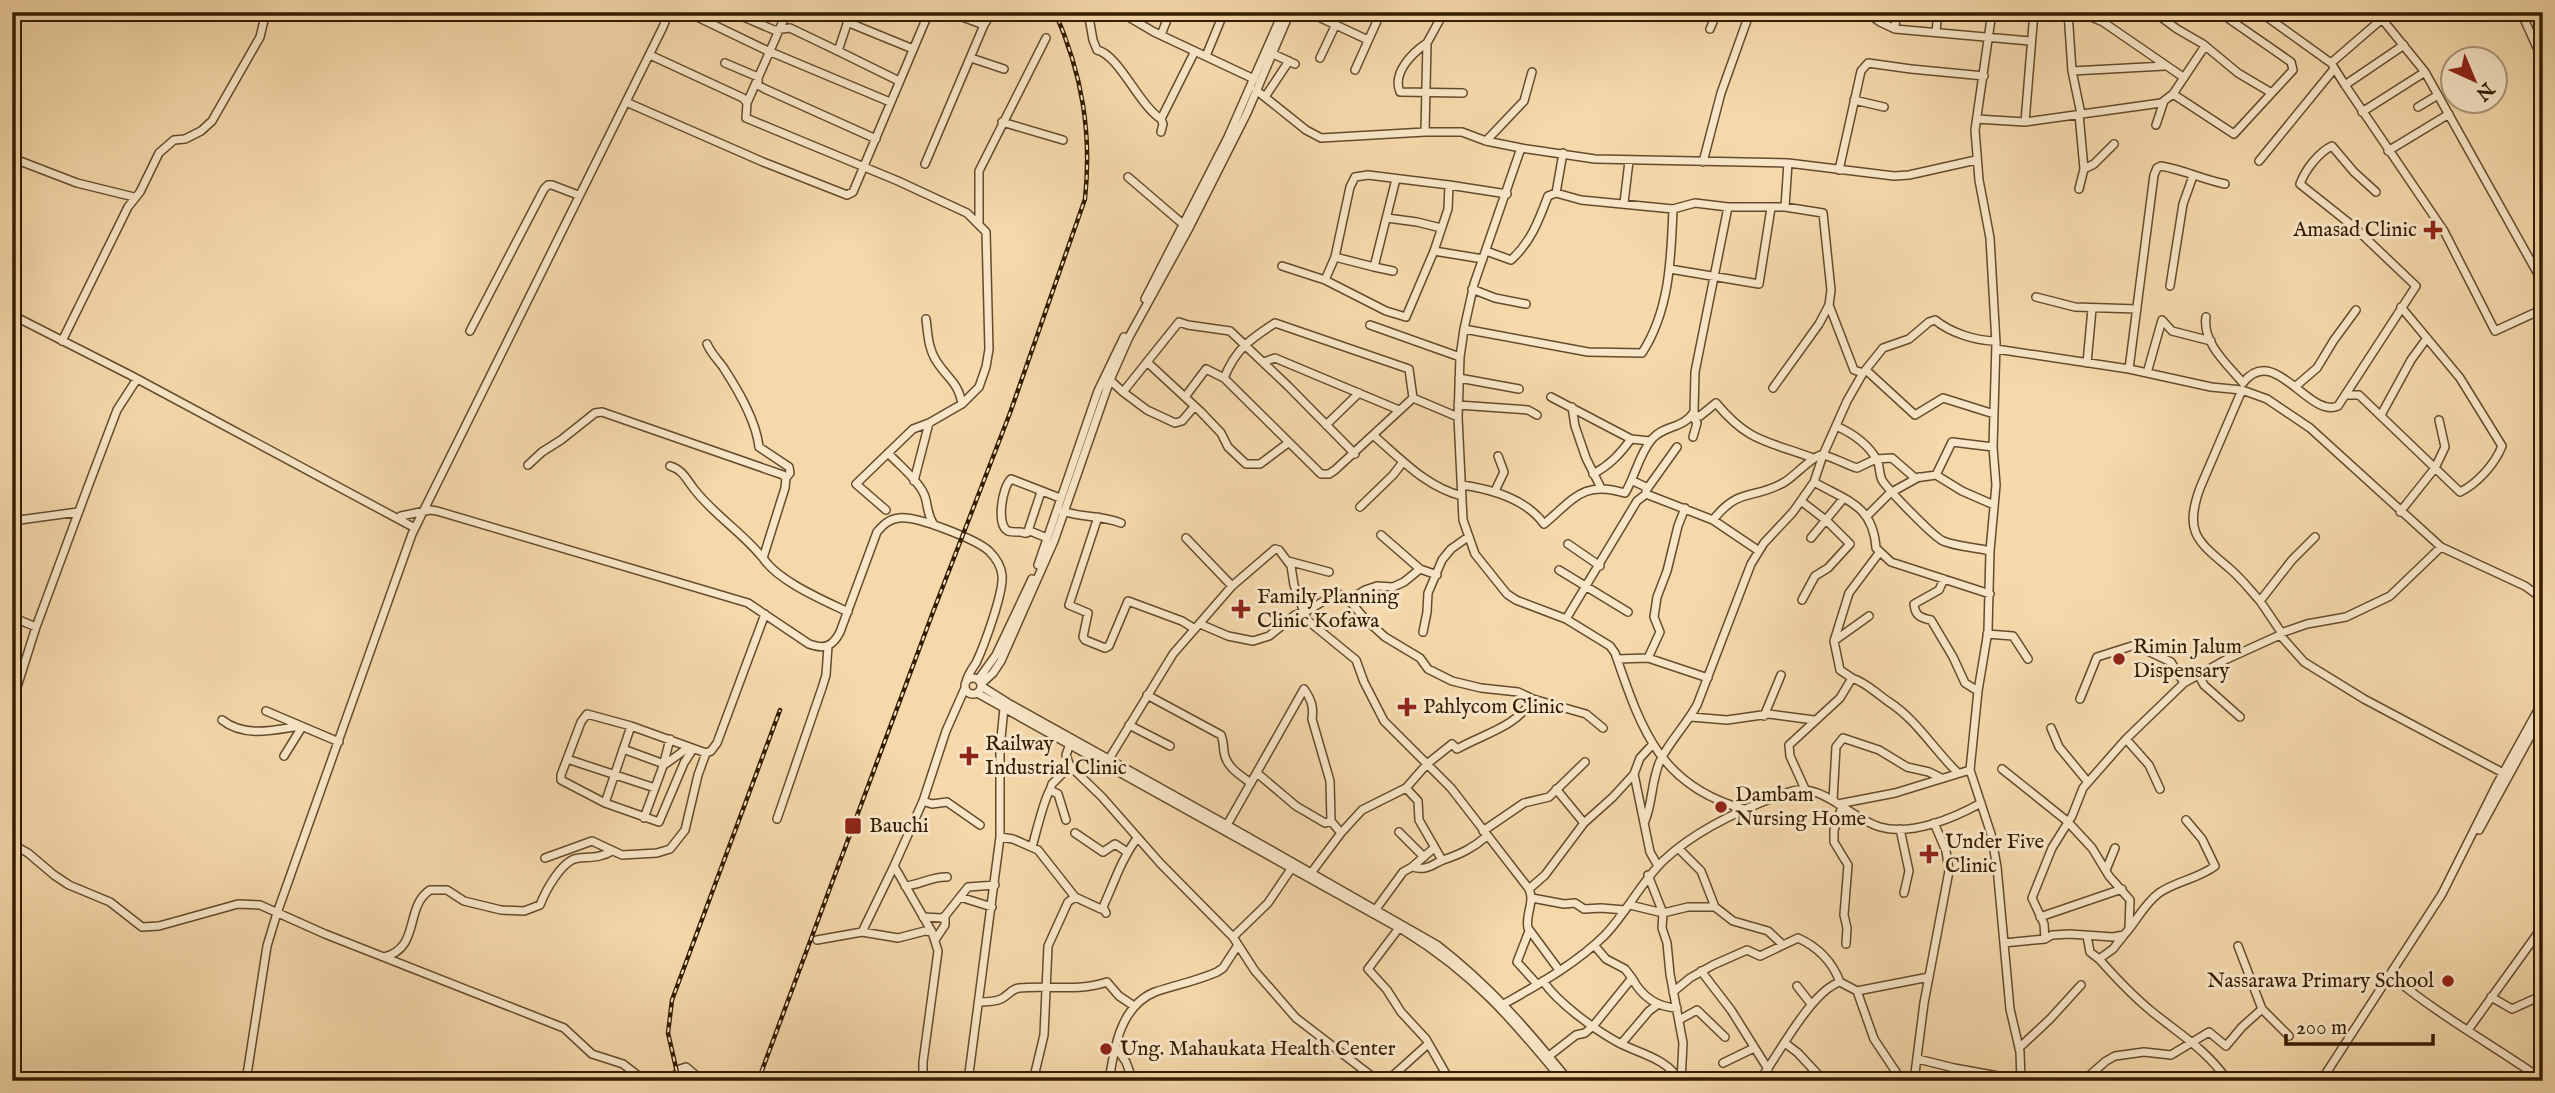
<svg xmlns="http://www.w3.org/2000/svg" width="2555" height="1093" font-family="'IM FELL English',serif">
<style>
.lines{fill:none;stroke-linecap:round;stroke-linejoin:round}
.minor-casing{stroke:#644b2b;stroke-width:10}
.minor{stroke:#f8e6c8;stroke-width:7}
.rail-casing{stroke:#341c00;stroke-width:4.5}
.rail{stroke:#f8e6c8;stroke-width:2;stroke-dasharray:5;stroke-linecap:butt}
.poi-dot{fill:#8f2418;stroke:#f8e6c8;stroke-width:2.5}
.labels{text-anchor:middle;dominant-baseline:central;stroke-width:6;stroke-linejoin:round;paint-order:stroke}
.poi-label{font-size:21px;fill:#341c00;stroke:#f8e6c8;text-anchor:start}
</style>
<rect width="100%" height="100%" fill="#f5d9ab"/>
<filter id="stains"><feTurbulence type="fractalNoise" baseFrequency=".00286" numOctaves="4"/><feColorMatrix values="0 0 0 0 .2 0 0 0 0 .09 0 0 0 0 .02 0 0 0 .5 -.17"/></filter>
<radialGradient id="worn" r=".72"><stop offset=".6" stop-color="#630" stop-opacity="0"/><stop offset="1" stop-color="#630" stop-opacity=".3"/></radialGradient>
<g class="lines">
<defs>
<path id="minor" d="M687,12L766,50L890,102
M732,12L774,30L790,28L838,51
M851,12L838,51L899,81
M949,12L984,25
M1088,12L1093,40L1097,50C1119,55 1138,104 1161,119
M1120,12L1154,32L1254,79
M1308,12L1368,40
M1866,12L1880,22L1895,29L2030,41
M1992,12L1975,130L1979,180L1990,238L1996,343L1993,447L1996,485L1990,551L1988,631L1978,691L1970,770L1991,834L1997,867L2010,1009L2020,1052L2021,1081
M2068,12L2072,71L2081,114
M2080,12L2103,22L2183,77
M2154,12L2177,29L2203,44L2238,73L2270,92
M2260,12L2331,63L2390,12
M2521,12L2543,61
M2382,19L2425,72L2543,283
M847,22L913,49
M1710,29L1717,12
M1895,29L1896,12
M1936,32L1938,12
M1161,35L1170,12
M1427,43C1412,53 1392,73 1400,92L1463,93
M1271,53L1295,64
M650,55L743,98L747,103L746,118L898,181L967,213L986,232L989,349L986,367L979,387L962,404L929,423L913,429L856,484L886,510
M1206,56L1224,12
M971,58L1004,69
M1320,58L1335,26
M725,63L758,77V85L765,89L876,139
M2333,66L2345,85L2404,45
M1355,70L1381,12
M2072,71L2165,66
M2345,85L2444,231L2495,331L2543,309
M1256,90L1306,130L1321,138L1425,132H1462L1486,141L1521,148L1595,159L1788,163L1894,176L1909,175L1976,160
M2173,94L2234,134L2293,70L2291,62L2219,12
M1265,97L1289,61
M1854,100L1884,107
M626,102L763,162L847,195L853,192L929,12
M747,103L787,12
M2418,107L2438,95
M2362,112L2425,72
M2079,114L2084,169L2079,189
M1977,119L2025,122L2161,103L2173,94L2205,46
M1002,122L1063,140
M2025,122L2034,12
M2156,125L2164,101
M1161,132L1163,124L1161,119L1195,51
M1425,132L1427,43L1444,12
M1486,141L1524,101L1532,72
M1521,148L1474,284L1464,329L1460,357L1458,417L1463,520L1475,554L1507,594L1516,600L1566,619L1610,646L1615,653C1641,728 1659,786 1744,809
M2388,151L2449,114
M1563,153L1556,193L1581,200L1673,209L1695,203L1728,207H1785L1823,213L1831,290L1829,305L1819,324L1773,388
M12,158L77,183L134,197
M2259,161L2334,69
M1703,162L1721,93L1750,12
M925,164L984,25L992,12
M2084,169L2094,164L2114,144
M1839,170L1861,71L1868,63L1911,69L1984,76
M1128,177L1184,225
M1449,185L1507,194
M1624,203L1629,161
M1785,207L1788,163
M1387,218L1417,222L1441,228
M979,223V171L1046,38
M1434,251L1483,259
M1486,251L1511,260C1531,242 1539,220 1548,196L1556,193
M1335,257L1374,267L1396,179
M1282,266L1325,280L1386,311L1406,317L1434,251L1448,209L1449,185L1368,175L1355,177L1350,187L1335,257L1325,280
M1374,267L1393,271
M1670,269L1759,284L1771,208
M2170,286L2183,204L2193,176
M1472,289L1495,298L1526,304
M2036,297L2075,307L2137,309
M1145,299L1228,137L1283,12
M1829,305L1854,370L1863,373
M12,315L130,375L415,528
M2206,317C2202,343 2228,365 2243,383C2274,342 2309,419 2338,406L2416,286L2354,227L2300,184C2305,170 2319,152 2332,146L2354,172L2376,192
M926,319C928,334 928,349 937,362C948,379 958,382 962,404
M1370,325L1460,357
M1464,329L1588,352L1642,353C1670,310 1671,258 1673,209
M470,331L544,189L548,185H552L578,195
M62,341L128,207L140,192L159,153L174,140L185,139L201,131L212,121L260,37L266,12
M707,344C711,353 717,359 723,367C738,390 756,420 759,447L789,467L790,473L786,478
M1996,349L2129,369L2211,387L2242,390L2267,399L2310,428L2441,547L2525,586L2543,599
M1147,362L1201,412L1221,433L1228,447L1246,464H1260L1288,443
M1264,362L1275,358L1399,410
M2087,363L2092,309
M2129,369L2154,175L2157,168L2161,166C2184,170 2202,179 2225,184
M1866,370L1915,415L1943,398L1994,414
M2147,373L2162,320L2172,331L2211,341
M1459,378L1519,389
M1110,380L1123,392L1179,322L1188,325L1230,331L1288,386L1355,454
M2296,386L2317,368L2334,340L2356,310
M2242,390L2200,488C2184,532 2197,541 2229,568C2241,578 2250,590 2260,601
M1123,392L1147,410L1175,423L1182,421L1194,407
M2345,395H2359L2460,492C2477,484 2495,464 2502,446L2460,378L2401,307
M1185,397L1206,369L1224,378
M1551,397L1631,439L1650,441
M1413,398L1335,470L1329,474H1321L1224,378C1236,349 1249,340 1275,323L1409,369L1413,398L1458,417
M1458,405L1528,410L1537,415
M1572,407L1575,426L1586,458L1600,486
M2381,415L2411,360L2427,338
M1326,425L1359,393
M1836,426C1852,433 1868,444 1877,460C1880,466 1879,474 1882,480C1888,490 1934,537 1943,541C1958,547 1974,547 1990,551
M1373,435C1401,459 1426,487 1462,496
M1693,437L1697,423L1692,415L1700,416L1716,403C1749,443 1768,441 1813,458
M888,453C899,465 915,477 923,492C929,503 925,511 934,525
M528,465L542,452L561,440L595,413L602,412L783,475L786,478L785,488L763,558C778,581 823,600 848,612
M670,466C683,470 686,479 694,489C714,515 742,532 762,557
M1593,474C1610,465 1620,454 1631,439
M1936,475L1962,491L1994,505
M914,481L929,423
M1633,481L1646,487V494
M1814,482C1847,501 1873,505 1876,548L1891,562L1990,594
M1462,485C1490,489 1526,499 1544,524C1574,499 1583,480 1625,493C1635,477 1639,454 1652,439C1664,425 1683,429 1694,412L1695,372L1728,207
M1647,489L1677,447
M1495,491L1504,472L1498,456
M1646,494L1713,520L1759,551
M1801,501L1827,521L1850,544L1828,568L1815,576L1802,600
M1360,507L1393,475L1403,462
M1063,511C1082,518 1102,515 1121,523
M2400,512L2435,468L2445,447L2439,420
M401,516L430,510L437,511L748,603L809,644C825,650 833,646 840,632L877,532C883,525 889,519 899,518C916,515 977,540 989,551C996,558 1001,566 1002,575C1004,592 984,646 976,663C972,669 968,674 966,682
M1867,516L1890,493L1919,477
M1098,517L1069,605L1088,613L1083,637L1085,640L1105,648L1109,646L1128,601L1182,621L1195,629
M1713,520C1739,487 1752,500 1783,483C1793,478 1813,455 1822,455C1829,455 1849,466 1857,468L1876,459L1892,458L1915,478L1936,475L1952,442L1993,447
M12,521L78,512
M1028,531L1041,492
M1381,535L1420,569L1437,575
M1047,538L1030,531C1024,535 1028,533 1020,532C1018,532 1010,532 1008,531C996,525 1002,487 1011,479L1060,498
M1186,538L1232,586
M1811,538L1843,499
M1568,544L1600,566
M1288,561L1329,572
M1038,565L1098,391L1124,337
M1559,570L1628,612
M1944,579L1939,590L1914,604C1915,616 1921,618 1931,620L1953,657L1965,683L1978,691
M1349,600L1365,590L1377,586L1393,587L1404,582L1420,569
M1869,616L1834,641L1849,593L1879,553
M12,617L36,627
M1566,619L1637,501L1646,494
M1200,624L1228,636L1253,641L1269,636L1295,615L1307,611L1337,593L1349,600L1364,618L1385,637L1420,658L1428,669L1452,681L1481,688L1518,692L1533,699L1586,714L1603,728
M1423,632L1427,612L1428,593L1442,560L1451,549L1468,537
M2281,633L2307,624L2346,617L2390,596L2441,547
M1987,634L2013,636L2028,659
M2280,635L2304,662L2364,699L2507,775
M1834,641L1840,670L1852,678
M1648,658L1660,632L1654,617L1657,597L1667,571L1678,526L1685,508
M1617,659L1648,658L1708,678
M2198,674L2204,685L2240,717
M965 686a8 8 0 1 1 16 0a8 8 0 1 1-16 0Z
M978,680L996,655L1032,579
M981,684L993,673L1001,661L1054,541L1110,380L1129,337L1189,228L1247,113L1290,12
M981,686L1008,703L1227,825L1437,945C1490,986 1527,1029 1569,1081
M977,693L1406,932C1474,974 1513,1020 1563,1081
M1147,695L1221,735C1224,742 1223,745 1224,752C1226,767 1240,775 1251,783
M2080,699L2097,657L2135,645L2171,662L2184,683
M12,703L36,627L86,492L117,410L137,379
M266,711L339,742
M1764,716L1781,675
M1691,717L1727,720L1769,714L1814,720
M222,720C245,738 274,730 300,726
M1129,725L1170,746
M2051,728L2059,747L2087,781
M2126,739L2149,765L2160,789
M1070,744L1066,755L1070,766L1102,797L1160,863L1233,937L1255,971L1296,1018L1378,1081
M623,749L664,764
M693,749L684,763L659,822L605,803L561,780V775L581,722L587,714L631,726L706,753L711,751L717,743L765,614
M284,756L302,727
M567,759L655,788
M1109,759L1173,654L1232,586L1275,549L1279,550L1291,566L1294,585L1307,620L1356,660L1364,682L1384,721L1451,788L1529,889C1535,903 1525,914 1528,928L1559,970
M664,765L689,747
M2002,769L2067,821L2092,848L2109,876L2130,900L2129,928
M1257,773L1296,806L1325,823L1331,821
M1634,774L1650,852L1658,866
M1406,788L1418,801L1419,820L1442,860
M1556,789L1584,823
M1805,789L1790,756L1789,745L1840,698L1852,678C1867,683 1877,694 1889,702C1917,720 1934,750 1958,773
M1833,800L1836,747L1843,738L1879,750L1907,767L1929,772L1941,778
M923,801L932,804L947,802L980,825
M605,803L631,726
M1838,804L1895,793L1970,770
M1842,807L1834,830V842L1848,865L1844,915L1847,928L1846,944
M644,818L663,766L670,739
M777,819L822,688L826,675L828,646
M1066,820L1058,794L1050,790L1052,784L1070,766
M1645,821C1653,802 1651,781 1660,761C1669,742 1686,725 1697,705L1751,564L1764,543L1793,512L1814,482L1823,455L1847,401L1863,373L1883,348L1909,339L1929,322L1935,320C1951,333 1976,341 1996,341
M1227,825L1304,689C1311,699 1314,707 1312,719L1330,781L1331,821L1341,833
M1900,829L1909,871L1904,893
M2479,830L2543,713
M1483,831L1524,803L1549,797L1585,762
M1399,832L1424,857
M1075,833L1103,852L1115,844L1127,852
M1000,837L1013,839L1038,850L1075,897L1101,909
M12,844L28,853L54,875L69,885L110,902L142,927L159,926L238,904L260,905L325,934L564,1028L592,1054L623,1064L645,1081
M1032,847C1036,833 1044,799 1050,790
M1679,849L1701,871L1715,907L1733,921L1768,931L1782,944
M545,858L592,841L622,855L657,853L670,849L685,830L698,775L706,753
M1412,867C1427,871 1431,865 1443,860C1461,854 1473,848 1487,836
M2106,870L2115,848
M1311,873L1341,833L1362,810L1406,788L1427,764L1452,744L1457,749C1485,733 1515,728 1533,699
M1648,875L1663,913L1662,928L1667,943L1670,974L1683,1043L1681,1081
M905,886C920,885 932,876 947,877
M1529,889L1545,875L1584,823L1613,797L1634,774L1640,758L1652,745
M960,897L992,907
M1532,898L1564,904L1575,903L1584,909L1601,908L1625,910
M1630,905L1663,913L1688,907H1715
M1376,909L1403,872L1412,867L1434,848
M1106,913L1103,907C1114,883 1121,860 1137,838
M923,917L942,918L945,916
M2040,917L2122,889
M1399,928L1368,969L1387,990L1401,1012L1426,1039L1450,1081
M1529,931L1517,962L1537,984
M862,932L894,866
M2124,935L2113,949L2099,959C2115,977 2132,995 2150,1010C2179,1034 2206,1049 2228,1081
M2087,936L2090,952L2099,959
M1233,937L1268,903L1291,869
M2045,939L2044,924L2032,898L2052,848L2072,816L2083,788L2126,739L2184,683L2227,659L2280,635L2281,632L2260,601L2292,560L2315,537
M817,940L862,932L898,938L925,931L932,932
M935,940L945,925V916L968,887L995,885
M2004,943L2045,939L2052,935L2070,934L2113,937L2124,935C2136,922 2144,904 2159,893C2176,881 2198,879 2215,866L2202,839L2186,820
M1594,945L1606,959L1625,969L1632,978
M2238,946L2262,1009
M384,957C421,948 404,907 430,890H447L464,901L501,910L524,911L540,905C545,892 562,859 579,858C590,857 601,858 612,851
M1701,971L1731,1010L1768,1069
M2394,978C2439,1015 2489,1043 2537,1076
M1543,981C1558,1003 1595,1030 1619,1043C1638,1053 1669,1059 1679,1081
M1797,986L1811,1004
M1857,991L1874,1039L1900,1078L1914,1079
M1673,992L1690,978L1713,965L1747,950L1760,956L1798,938C1818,947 1832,961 1840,982
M2491,997L2512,1009L2543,995
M2538,997L2543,972
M979,1002C986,1002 994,1002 1001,999C1008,996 1011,989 1019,988C1049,985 1078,992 1107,982L1119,996L1134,1006
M1504,1004C1539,984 1577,963 1605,935C1627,912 1641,882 1664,860C1698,828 1746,807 1789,792C1820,780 1851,819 1880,827C1912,836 1954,818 1981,803
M1679,1020L1697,1010L1725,1037
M2468,1030L2543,926
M1785,1043L1798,1053L1824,1081
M1621,1044L1649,1011L1657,1005
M1115,1046L1126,1062L1133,1081
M2019,1048L2050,1019L2081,985
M1549,1056L1576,1035L1585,1033L1594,1025L1632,978C1642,997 1656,1007 1677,1008
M1918,1059L1954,1068L2020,1080
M1723,1063L1754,1048
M1954,1068L1955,1081
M246,1081L267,946L277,913L412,534L663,27L666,19L664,12
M672,1081L680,1069L686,1067L699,1078L700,1081
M923,1081V1062L938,951L932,932L894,866L923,801L946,731L965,688
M968,1081L1000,837V748L1004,708
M1033,1081L1044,1035L1048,946L1068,902L1075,897
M1109,1081C1114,1049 1120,1006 1155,992C1175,985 1197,981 1217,972L1223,968L1238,945
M1387,1081L1428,1044
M1759,1081C1778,1056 1811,991 1840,982L1857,991L1929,977
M1914,1081L1924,1003L1949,871L1946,851L1934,823
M2083,1081L2106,1061L2115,1056L2144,1052L2171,1055L2209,1032L2226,1046L2242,1027L2262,1009L2289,1036
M2321,1081L2442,894L2496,786L2543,701
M2532,1081L2543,1069"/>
</defs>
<!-- minor casing -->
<use href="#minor" class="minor-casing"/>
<!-- minor -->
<use href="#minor" class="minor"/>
<defs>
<path id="rail" d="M679,1081L668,1033L672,1000L780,710
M758,1081L933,612L1010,413L1085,199C1092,132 1082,74 1055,12"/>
</defs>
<!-- rail casing -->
<use href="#rail" class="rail-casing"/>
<!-- rail -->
<use href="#rail" class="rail"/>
</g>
<!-- markers -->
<g class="poi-dot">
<path d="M2429.5 219.5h7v7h7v7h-7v7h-7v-7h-7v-7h7z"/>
<path d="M1237.5 598.5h7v7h7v7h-7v7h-7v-7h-7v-7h7z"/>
<circle cx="2119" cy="659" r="7"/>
<path d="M1403.5 696.5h7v7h7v7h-7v7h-7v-7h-7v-7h7z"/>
<path d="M965.5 745.5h7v7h7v7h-7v7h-7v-7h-7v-7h7z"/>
<circle cx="1721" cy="807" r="7"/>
<rect x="844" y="817" width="18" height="18" rx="3.5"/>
<path d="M1925.5 843.5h7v7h7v7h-7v7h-7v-7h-7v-7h7z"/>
<circle cx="2448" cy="981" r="7"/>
<circle cx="1106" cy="1049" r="7"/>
</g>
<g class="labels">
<!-- poi labels -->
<g class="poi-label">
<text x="2417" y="230" text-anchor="end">Amasad Clinic</text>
<text x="1257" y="597">Family Planning<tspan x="1257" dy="24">Clinic Kofawa</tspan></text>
<text x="2133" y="647">Rimin Jalum<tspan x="2133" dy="24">Dispensary</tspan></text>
<text x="1423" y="707">Pahlycom Clinic</text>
<text x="985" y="744">Railway<tspan x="985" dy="24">Industrial Clinic</tspan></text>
<text x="1735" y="795">Dambam<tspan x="1735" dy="24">Nursing Home</tspan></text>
<text x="869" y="826">Bauchi</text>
<text x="1945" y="842">Under Five<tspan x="1945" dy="24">Clinic</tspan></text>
<text x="2434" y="981" text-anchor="end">Nassarawa Primary School</text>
<text x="1120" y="1049">Ung. Mahaukata Health Center</text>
</g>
</g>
<!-- margin -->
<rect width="2555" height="1093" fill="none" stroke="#f5d9ab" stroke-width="42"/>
<rect x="14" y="14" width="2527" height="1065" fill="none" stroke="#341c00" stroke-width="3.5"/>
<rect x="21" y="21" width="2513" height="1051" fill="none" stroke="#341c00" stroke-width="2"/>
<!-- north arrow -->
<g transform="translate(2474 80) rotate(136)"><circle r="33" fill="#f8e6c8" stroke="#aa9578" stroke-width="2"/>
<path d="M0-5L12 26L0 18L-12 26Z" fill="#8f2418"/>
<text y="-10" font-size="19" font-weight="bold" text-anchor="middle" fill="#341c00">N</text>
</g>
<!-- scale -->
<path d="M2286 1034v10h147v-10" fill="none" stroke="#341c00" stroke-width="3.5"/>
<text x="2296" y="1034" font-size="21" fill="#341c00" stroke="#f8e6c8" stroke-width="5" paint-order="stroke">200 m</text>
<rect width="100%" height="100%" filter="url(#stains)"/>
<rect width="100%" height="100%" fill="url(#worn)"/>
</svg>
